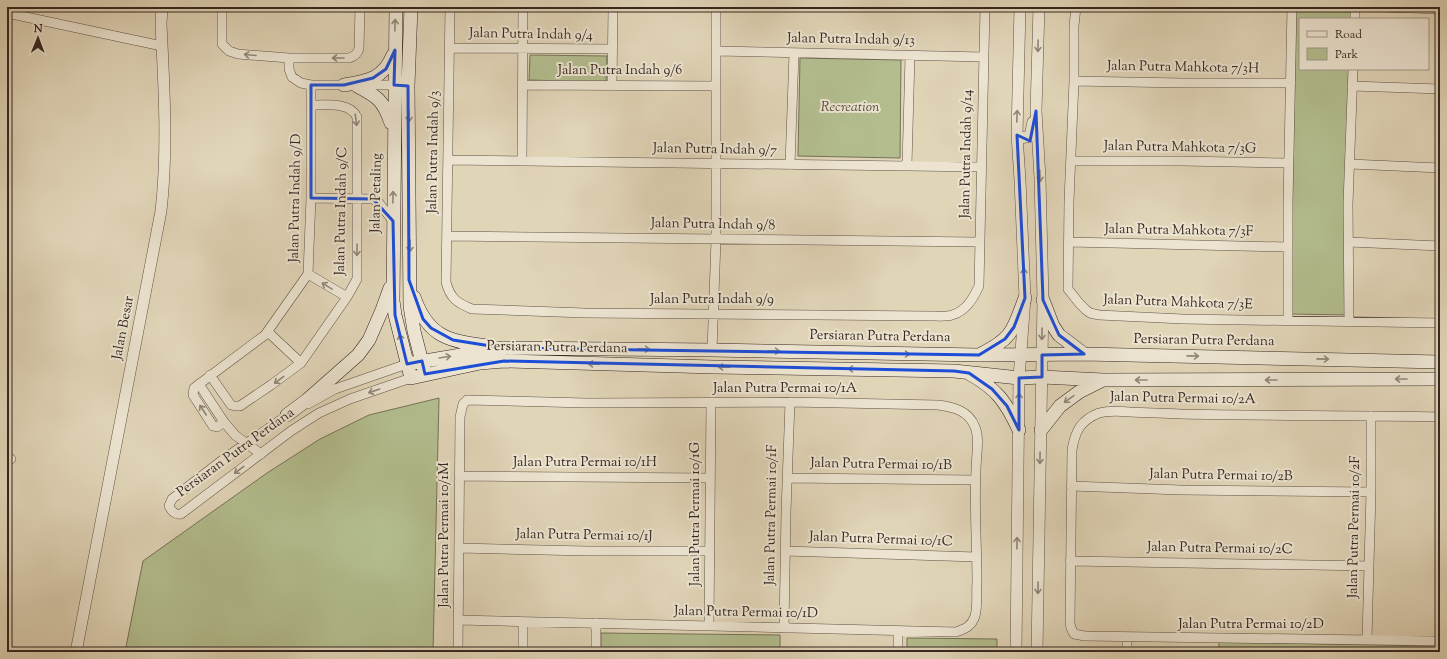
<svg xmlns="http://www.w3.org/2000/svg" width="1447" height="659" font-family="'Sorts Mill Goudy',serif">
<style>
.green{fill:#b3bd8e;stroke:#747257}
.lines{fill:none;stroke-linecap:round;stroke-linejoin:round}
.minor-casing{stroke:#605246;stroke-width:10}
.tertiary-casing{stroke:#605246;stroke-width:12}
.secondary-casing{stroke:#352720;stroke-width:14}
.minor{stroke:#ece4d1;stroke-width:9}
.tertiary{stroke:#ece4d1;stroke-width:11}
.secondary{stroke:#ece4d1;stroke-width:13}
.oneway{stroke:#908678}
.marked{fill:none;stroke:#1d4ed8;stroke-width:3;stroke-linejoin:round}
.labels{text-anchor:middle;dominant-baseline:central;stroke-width:4;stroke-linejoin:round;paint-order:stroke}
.street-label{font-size:14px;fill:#352720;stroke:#ece4d1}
.park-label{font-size:14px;font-style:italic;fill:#544c3c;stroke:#ece4d1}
</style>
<rect width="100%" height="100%" fill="#e1d5b8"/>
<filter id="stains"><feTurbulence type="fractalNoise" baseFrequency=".005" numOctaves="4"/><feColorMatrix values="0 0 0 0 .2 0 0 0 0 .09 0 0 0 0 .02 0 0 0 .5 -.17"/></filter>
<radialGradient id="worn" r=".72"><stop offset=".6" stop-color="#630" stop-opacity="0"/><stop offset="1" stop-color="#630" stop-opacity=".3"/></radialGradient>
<!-- green -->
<path class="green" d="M1296,10L1352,11V19H1300V69H1349L1347,315L1290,314Z
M530,55L607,56L606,82L529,80Z
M800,58L901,60L900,158L798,156Z
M439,398L433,652H125L143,561L267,473L320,439L369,415Z
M601,633L780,635V652H601Z
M907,638L997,639V652H907Z
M1219,642L1433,646L1432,652H1219Z"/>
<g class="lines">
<defs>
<path id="minor" d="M222,7V44L229,51L238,54L289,58H349C355,56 357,54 359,49L360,7
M450,7L446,282C450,298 457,303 472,309L585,313L930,316C936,316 946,317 952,315C966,311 973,299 979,286L985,7
M1076,7L1074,26V81L1069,201L1068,289L1079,303L1086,310L1090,313L1099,315L1183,319L1440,323
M1381,7L1440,9
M7,13L162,46
M1355,19V7
M449,48L612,49
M717,51L984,57
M289,58V69L292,77L301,83L311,85H401
M1074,81L1183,83H1291
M523,85L716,86
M612,86L613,7
M1352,86L1440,89
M448,160L981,167
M522,161L523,7
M1071,161H1182L1288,163
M1350,164L1440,168
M790,165L794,53
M907,165L910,56
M311,198L373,199L379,203L393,221
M447,236L979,242
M1070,242L1288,247
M1349,242L1440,246
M308,274L347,297
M1288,320V203L1292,7
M1349,321L1348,204L1353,69
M268,332L301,363
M712,350L716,240V7
M210,375L231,405L235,406H240L271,385L301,363L347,297L357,279V117C350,102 326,105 311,105
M199,384L224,422L235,435L261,454
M308,404L335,389L407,364
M291,413L225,458L172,499L169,506C172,512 175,515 181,514L291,431L319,413L350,399L411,378
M1440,417C1354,415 1267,416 1181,414C1164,413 1147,413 1130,412C1120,411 1109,410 1099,413C1081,420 1075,431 1072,450L1070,623L1071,628L1074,634L1085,636L1440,641
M224,422L217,427L213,426L193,395L194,388L265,335L308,274L311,198V85
M7,457L11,459
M459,476L710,478
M787,478L975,480
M1071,486L1181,490L1371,492
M459,548L588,551H710
M785,551L977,557
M1070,561L1369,566
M709,626L711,402
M784,628L786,512L790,402
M1367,639L1371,492V416
M458,652L460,417L463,404L467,400L587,403L790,402L938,405C954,407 969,411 975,427C980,437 976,458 976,470C974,507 977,545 977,582C976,593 978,606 975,616C972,626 965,629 956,632L458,620
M523,652V622
M596,652V623
M898,652V631
M1127,652V637"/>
<path id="tertiary" d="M1017,135L1022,138L1030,136L1033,122
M76,652L161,211C168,149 164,86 161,24L162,7
M1016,652L1019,378L1025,298L1020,180L1017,135L1020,7
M1037,652L1043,300L1040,178L1036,111L1039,7"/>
<path id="secondary" d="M396,7L393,301L395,315L411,378L480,363L504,361L713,367L954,371L1019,378L1042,377L1103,380L1440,379
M411,7L408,86L410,306L414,331L424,370
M344,85C368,81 383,79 393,55
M357,86C378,97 383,100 391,123
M414,297C428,337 448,341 488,346
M1043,300L1053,326L1059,335L1084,354
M981,354C1013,338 1013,330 1025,298
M407,364L503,348L712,350L979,355L1084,354L1440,362
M970,374C997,389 1006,402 1019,430
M287,415L307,400L358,355L369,340L382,310L390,288
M1041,430L1060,406L1079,392L1103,380"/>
</defs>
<!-- minor casing -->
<use href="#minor" class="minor-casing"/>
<!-- tertiary casing -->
<use href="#tertiary" class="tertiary-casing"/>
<!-- secondary casing -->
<use href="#secondary" class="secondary-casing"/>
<!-- minor -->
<use href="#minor" class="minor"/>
<!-- tertiary -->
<use href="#tertiary" class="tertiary"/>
<!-- secondary -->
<use href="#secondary" class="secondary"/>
</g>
<!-- one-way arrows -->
<defs><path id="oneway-shaft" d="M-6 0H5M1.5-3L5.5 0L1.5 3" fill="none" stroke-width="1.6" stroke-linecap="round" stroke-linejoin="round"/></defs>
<g class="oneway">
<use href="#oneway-shaft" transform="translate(395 25) rotate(-89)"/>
<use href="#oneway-shaft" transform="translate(1038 46) rotate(91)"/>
<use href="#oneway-shaft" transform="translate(250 55) rotate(-175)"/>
<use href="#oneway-shaft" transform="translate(338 58) rotate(180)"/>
<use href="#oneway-shaft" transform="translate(409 116) rotate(89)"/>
<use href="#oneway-shaft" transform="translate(1017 116) rotate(-88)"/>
<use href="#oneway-shaft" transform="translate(356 120) rotate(82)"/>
<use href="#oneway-shaft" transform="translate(1040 176) rotate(88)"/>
<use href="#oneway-shaft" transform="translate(393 197) rotate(-89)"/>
<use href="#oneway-shaft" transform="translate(410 246) rotate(91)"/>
<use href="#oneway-shaft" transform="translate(357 250) rotate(91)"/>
<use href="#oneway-shaft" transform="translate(1024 274) rotate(-92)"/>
<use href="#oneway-shaft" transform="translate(327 286) rotate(-149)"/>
<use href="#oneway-shaft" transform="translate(1042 334) rotate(91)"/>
<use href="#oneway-shaft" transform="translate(401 340) rotate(-104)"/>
<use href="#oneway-shaft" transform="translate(644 349) rotate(1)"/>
<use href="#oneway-shaft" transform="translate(774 351) rotate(1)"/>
<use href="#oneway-shaft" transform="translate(904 354) rotate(1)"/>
<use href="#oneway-shaft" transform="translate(1193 356) rotate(1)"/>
<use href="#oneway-shaft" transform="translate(445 357) rotate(-9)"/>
<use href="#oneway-shaft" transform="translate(1323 359) rotate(1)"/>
<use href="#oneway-shaft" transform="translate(594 364) rotate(-178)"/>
<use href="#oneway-shaft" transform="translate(724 367) rotate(-179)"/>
<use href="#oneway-shaft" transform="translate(854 369) rotate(-179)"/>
<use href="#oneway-shaft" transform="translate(1401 379) rotate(180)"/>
<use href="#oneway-shaft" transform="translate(279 380) rotate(143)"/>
<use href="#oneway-shaft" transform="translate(1141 380) rotate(180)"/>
<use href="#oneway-shaft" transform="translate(1271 380) rotate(180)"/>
<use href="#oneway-shaft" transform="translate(374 391) rotate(161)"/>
<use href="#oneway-shaft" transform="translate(1019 399) rotate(-89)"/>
<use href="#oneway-shaft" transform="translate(1069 399) rotate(145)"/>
<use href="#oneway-shaft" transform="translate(203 410) rotate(-123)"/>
<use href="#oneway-shaft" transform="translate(1040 458) rotate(91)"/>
<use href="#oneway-shaft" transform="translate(239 470) rotate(143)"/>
<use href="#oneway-shaft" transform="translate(1017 543) rotate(-89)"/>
<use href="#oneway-shaft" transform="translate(1038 588) rotate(91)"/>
</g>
<!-- marked area -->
<path class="marked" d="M395,50L394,85L408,86L409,280L423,319L431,328L453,340L503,348L979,355L1005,339L1014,327L1025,298L1017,135L1030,141L1036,111L1043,300L1059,335L1084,354L1042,355V377L1019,378V430L1007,406L992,389L969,373L954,371L504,361L425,374L422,361L407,364L395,315L393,221L373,199L311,198V85H344L373,78L386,69Z"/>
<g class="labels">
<!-- street labels -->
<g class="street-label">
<text transform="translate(531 35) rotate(1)">Jalan Putra Indah 9/4</text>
<text transform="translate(851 40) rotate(1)">Jalan Putra Indah 9/13</text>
<text transform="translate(1183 68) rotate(1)">Jalan Putra Mahkota 7/3H</text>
<text x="620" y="71">Jalan Putra Indah 9/6</text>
<text transform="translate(1180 148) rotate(1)">Jalan Putra Mahkota 7/3G</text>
<text transform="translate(715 150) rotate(1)">Jalan Putra Indah 9/7</text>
<text transform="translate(434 152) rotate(-89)">Jalan Putra Indah 9/3</text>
<text transform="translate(967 154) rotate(-89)">Jalan Putra Indah 9/14</text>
<text transform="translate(377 193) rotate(-89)">Jalan Petaling</text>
<text transform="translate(296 198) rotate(-89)">Jalan Putra Indah 9/D</text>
<text transform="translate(342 211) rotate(-89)">Jalan Putra Indah 9/C</text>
<text transform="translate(713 225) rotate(1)">Jalan Putra Indah 9/8</text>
<text transform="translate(1179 231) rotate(1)">Jalan Putra Mahkota 7/3F</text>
<text x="712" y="300">Jalan Putra Indah 9/9</text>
<text transform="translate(1178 303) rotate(2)">Jalan Putra Mahkota 7/3E</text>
<text transform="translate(124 328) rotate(-79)">Jalan Besar</text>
<text transform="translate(880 337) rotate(1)">Persiaran Putra Perdana</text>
<text transform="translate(1204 341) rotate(1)">Persiaran Putra Perdana</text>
<text transform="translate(557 348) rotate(1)">Persiaran Putra Perdana</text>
<text x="785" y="389">Jalan Putra Permai 10/1A</text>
<text transform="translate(1183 399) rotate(1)">Jalan Putra Permai 10/2A</text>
<text transform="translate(236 453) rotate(-36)">Persiaran Putra Perdana</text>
<text x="585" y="463">Jalan Putra Permai 10/1H</text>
<text transform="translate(881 465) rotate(1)">Jalan Putra Permai 10/1B</text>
<text transform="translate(1221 476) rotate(1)">Jalan Putra Permai 10/2B</text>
<text transform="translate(696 514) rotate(-90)">Jalan Putra Permai 10/1G</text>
<text transform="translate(772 515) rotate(-89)">Jalan Putra Permai 10/1F</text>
<text transform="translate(1355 527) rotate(-89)">Jalan Putra Permai 10/2F</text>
<text transform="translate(445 535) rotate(-90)">Jalan Putra Permai 10/1M</text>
<text transform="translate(584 536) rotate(1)">Jalan Putra Permai 10/1J</text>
<text transform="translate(881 540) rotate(2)">Jalan Putra Permai 10/1C</text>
<text transform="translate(1220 549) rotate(1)">Jalan Putra Permai 10/2C</text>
<text transform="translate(746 613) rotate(1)">Jalan Putra Permai 10/1D</text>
<text x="1251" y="625">Jalan Putra Permai 10/2D</text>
</g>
<!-- park labels -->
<g class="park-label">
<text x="850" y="108">Recreation</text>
</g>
</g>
<!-- margin -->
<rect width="1447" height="659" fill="none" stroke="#e1d5b8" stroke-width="24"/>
<rect x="8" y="8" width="1431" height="643" fill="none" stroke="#352720" stroke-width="2"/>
<rect x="12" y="12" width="1423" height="635" fill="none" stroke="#352720"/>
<!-- legend -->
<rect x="1299" y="18" width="130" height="52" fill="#ece4d1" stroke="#a3988a"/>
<rect x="1307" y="31" width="20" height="6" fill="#ece4d1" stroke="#a3988a"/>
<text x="1335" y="38" font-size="12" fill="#352720">Road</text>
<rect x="1307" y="48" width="20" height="12" fill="#b3bd8e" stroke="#a3988a"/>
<text x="1335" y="58" font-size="12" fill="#352720">Park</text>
<!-- north arrow -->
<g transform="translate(38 38) rotate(1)" stroke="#ece4d1" stroke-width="3" paint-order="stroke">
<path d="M0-3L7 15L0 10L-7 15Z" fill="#352720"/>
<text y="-6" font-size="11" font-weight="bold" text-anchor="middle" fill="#352720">N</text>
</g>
<rect width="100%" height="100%" filter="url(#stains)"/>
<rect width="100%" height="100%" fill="url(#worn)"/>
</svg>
